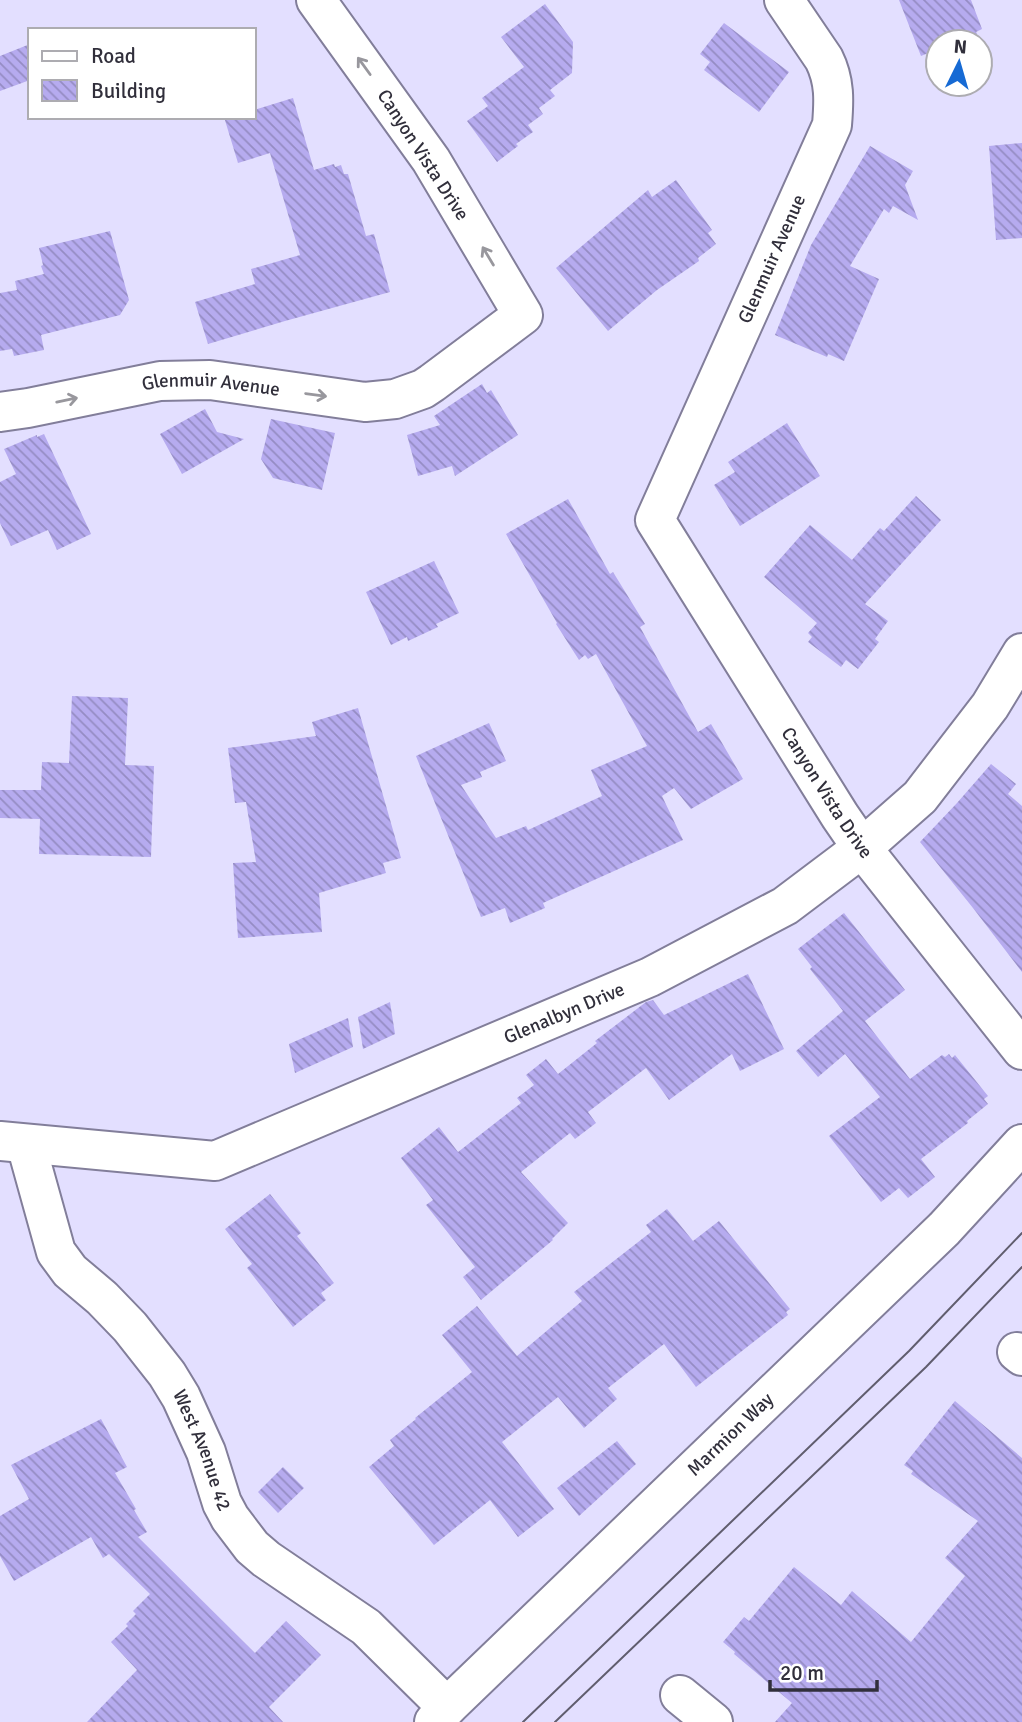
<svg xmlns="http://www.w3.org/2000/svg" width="1022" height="1722" font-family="Signika,sans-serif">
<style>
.building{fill:url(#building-back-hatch)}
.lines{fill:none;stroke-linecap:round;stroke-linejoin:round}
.street-casing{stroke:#827e9a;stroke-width:42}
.secondary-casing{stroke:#827e9a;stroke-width:42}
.street{stroke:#fff;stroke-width:38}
.secondary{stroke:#fff;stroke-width:38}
.tram{stroke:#605d6e;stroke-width:2}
.oneway{stroke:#98979d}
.labels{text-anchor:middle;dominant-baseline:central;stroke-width:7;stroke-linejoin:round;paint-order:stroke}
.street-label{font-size:19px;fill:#312f3b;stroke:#fff}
</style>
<defs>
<pattern id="building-back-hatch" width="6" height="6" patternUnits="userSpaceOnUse" patternTransform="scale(1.75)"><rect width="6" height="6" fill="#b6abef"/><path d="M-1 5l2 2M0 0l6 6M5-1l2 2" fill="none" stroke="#958cc3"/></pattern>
</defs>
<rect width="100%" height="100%" fill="#e3dfff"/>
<!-- building -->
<path class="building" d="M899,0H971L982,29L976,32L977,34L956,42H938V49L921,56Z
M545,4L573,42L572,73L550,90L555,96L539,108L543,114L528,125L533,132L516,144L518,146L497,162L467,121L488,106L482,98L524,67L501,37Z
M724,23L789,72L759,112L704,70L710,62L700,54Z
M30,44V80L0,91V56Z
M293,98L314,170L334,164L335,167L341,165L344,174H348L366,236L374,234L390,292L285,321L208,344L195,302L255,284L251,269L300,255L270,153L238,163L224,117H254V110Z
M1022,143V238L996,240L989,146Z
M870,146L913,171L905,185L918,220L893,206L889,213L884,209L850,266L879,279L844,361L828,354L827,357L775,335L811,245Z
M676,180L712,230L708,233L716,244L698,258L699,261L657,290L608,331L556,268L648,190L652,197Z
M110,231L129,300L120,315L41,335L44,350L14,356L12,349L0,351V293L17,290L15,281L44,274L41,266L43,265L39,248Z
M482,384L487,393L491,390L518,435L455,476L452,466L418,476L407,435L440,425L434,416Z
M205,409L217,432L244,439L182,474L160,434Z
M271,419L335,433L322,490L273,478L261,459Z
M787,423L820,476L740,526L714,485L735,472L728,462Z
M44,434L91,534L57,550L48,530L11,546L0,523V482L16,474L4,449L37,435V437Z
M916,496L941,520L865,604L888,621L875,639L879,642L858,669L846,660L841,667L808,642L812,637L808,633L817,623L764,577L810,525L852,560L880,528L884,531Z
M568,499L610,574L613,572L645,624L640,627L698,732L711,724L743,779L691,809L674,788L662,796L683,840L543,903L545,908L510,923L505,908L481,917L416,756L489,723L506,761L480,772L482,777L461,785L496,838L526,826L528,830L602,796L591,770L647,746L596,654L588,659L585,655L579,660L556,624L557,623L506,534Z
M434,561L459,613L436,624L438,627L408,641L407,637L391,645L366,592Z
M72,696L128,698L125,765L154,766L151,857L39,854L40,819L0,818V790H41L42,762L69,763Z
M358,708L401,858L383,863L386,873L319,893L322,932L238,938L233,863L256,862L246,802L235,803L228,748L316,736L312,722Z
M991,764L1016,784L1008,794L1022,806V972L973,908L920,842L957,803Z
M844,913L905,990L865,1021L910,1079L942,1055L945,1057L949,1054L952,1058L955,1055L988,1096L984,1099L988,1104L967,1121L968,1123L921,1159L935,1177L908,1198L899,1188L881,1202L829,1136L880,1097L845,1054L818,1077L796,1051L843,1011L810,969L812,967L798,949Z
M748,974L784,1049L740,1071L732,1054L669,1100L646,1068L588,1112L596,1123L575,1139L570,1133L521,1172L568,1223L552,1239L553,1240L481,1300L463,1277L475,1267L426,1205L433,1200L401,1158L439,1127L458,1152L521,1103L517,1098L534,1085L526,1075L546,1059L558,1074L597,1043L595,1041L646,1002L653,1000L664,1015Z
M390,1002L395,1034L363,1049L358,1017Z
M348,1018L353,1047L295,1073L289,1044Z
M270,1194L301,1233L297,1236L334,1283L321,1293L326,1300L293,1327L247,1268L252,1264L225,1229Z
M667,1209L693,1241L719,1221L790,1309L786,1312L788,1315L696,1387L664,1344L608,1388L617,1399L584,1428L558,1397L502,1442L554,1509L518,1537L490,1500L434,1545L369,1467L394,1446L390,1440L416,1419L415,1418L472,1372L442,1335L477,1306L517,1356L582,1301L574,1292L651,1232L646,1225Z
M955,1401L1022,1458V1722H775L792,1703L734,1654L735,1652L723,1642L744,1617L749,1621L794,1567L841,1605L852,1591L911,1642L965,1576L945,1558L978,1521L911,1474L913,1471L904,1465Z
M101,1419L127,1467L115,1473L136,1509L134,1510L147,1532L138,1537L255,1653L286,1621L321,1655L269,1707L283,1722H87L137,1670L111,1642L128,1626L126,1624L136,1614L133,1611L150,1594L109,1554L103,1558L91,1537L14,1581L0,1556V1516L29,1499L11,1465Z
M617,1441L636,1464L579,1516L557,1488Z
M283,1467L304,1488L278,1513L258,1492Z"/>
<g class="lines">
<defs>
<g id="street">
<path id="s1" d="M784,0L824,59C835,81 834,101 832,125L655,520L840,816L862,848L1022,1050"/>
<path id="s2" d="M0,412L28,408L160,381L210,380L365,402L395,399L423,389L432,383L523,315L431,160L316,0"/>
<path id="s3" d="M0,1141L215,1161L650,977L785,906L862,848L920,797L990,706L1022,653"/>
<path id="s4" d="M26,1144L56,1252L70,1271L102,1298L130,1327L167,1374L181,1397L206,1452L222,1503L230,1518L252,1547L266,1559L366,1627L447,1707"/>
<path d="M1017,1352L1022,1356"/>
<path d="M680,1695L713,1722"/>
</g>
<g id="secondary">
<path id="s5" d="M434,1722L447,1707L944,1229L1022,1144"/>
</g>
</defs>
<!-- street casing -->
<use href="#street" class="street-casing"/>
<!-- secondary casing -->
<use href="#secondary" class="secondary-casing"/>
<!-- street -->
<use href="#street" class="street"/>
<!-- secondary -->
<use href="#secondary" class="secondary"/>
<!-- tram -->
<path class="tram" d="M523,1722L909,1351L1022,1233
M555,1722L926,1367L1022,1267"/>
</g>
<!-- one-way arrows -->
<defs><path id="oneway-shaft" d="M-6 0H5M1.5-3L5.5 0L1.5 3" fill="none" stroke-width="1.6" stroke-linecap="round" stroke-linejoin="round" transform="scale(1.75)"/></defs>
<g class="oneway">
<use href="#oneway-shaft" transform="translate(364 66) rotate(-126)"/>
<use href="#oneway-shaft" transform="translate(488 256) rotate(-121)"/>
<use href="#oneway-shaft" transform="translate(316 395) rotate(8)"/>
<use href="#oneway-shaft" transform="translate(67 400) rotate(-12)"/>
</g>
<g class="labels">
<!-- street labels -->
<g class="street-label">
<text transform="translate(423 155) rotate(57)">Canyon Vista Drive</text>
<text transform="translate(772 259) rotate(-66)">Glenmuir Avenue</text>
<text stroke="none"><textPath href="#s2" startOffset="214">Glenmuir Avenue</textPath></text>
<text stroke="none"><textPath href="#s1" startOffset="894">Canyon Vista Drive</textPath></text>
<text stroke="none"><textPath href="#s3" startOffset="595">Glenalbyn Drive</textPath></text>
<text stroke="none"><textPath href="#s5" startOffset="413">Marmion Way</textPath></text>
<text stroke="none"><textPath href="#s4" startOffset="362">West Avenue 42</textPath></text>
</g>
</g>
<!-- legend -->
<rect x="28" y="28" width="228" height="91" fill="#ffffff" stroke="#adacb1" stroke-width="2"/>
<rect x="42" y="51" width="35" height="10" fill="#ffffff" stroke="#adacb1" stroke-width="2"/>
<text x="91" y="63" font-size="21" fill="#312f3b">Road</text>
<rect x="42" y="80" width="35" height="21" fill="url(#building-back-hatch)" stroke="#adacb1" stroke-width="2"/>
<text x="91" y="98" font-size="21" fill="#312f3b">Building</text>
<!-- north arrow -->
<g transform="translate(959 63) rotate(5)"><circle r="33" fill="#ffffff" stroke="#adacb1" stroke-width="2"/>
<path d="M0-5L12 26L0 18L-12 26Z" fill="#166ad4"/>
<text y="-10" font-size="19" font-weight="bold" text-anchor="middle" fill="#312f3b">N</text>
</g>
<!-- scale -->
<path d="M770 1680v10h107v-10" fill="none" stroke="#312f3b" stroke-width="3.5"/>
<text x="780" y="1680" font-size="21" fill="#312f3b" stroke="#ffffff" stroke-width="5" paint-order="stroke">20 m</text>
</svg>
